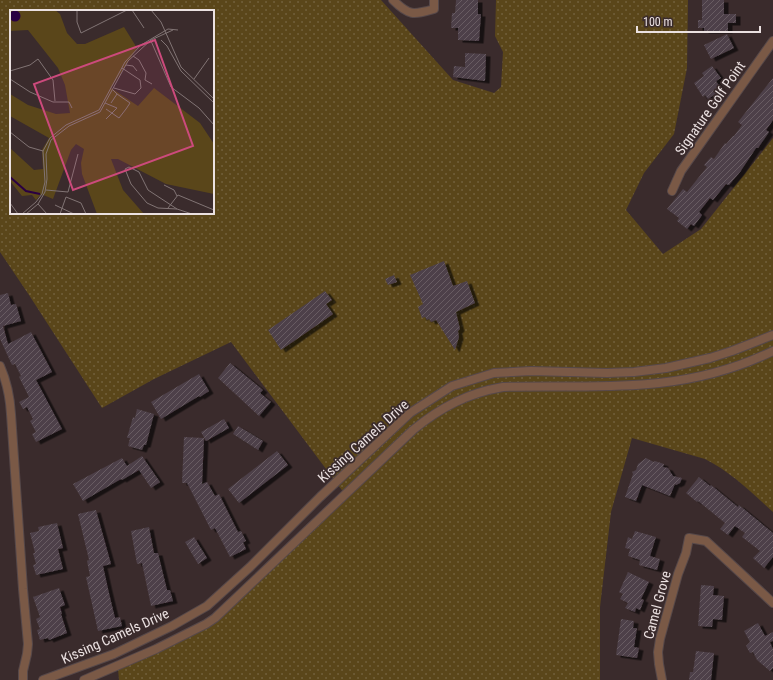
<svg xmlns="http://www.w3.org/2000/svg" width="773" height="680" font-family="'Roboto Condensed',sans-serif">
<style>
.grass{fill:url(#grass-dots);fill-rule:evenodd}
.building{fill:url(#building-hatch);filter:url(#shadow)}
.lines{fill:none;stroke-linecap:round;stroke-linejoin:round}
.minor-casing{stroke:#564849;stroke-width:10}
.minor{stroke:#7a5946;stroke-width:8}
.labels{text-anchor:middle;dominant-baseline:central;stroke-width:3.5;stroke-linejoin:round;paint-order:stroke}
.street-label{font-size:14px;fill:#ebe1e1;stroke:#3a2b2c}
.inset-river{fill:none;stroke:#2a0042;stroke-width:2}
.inset-road{fill:none;stroke:#817474;stroke-width:1}
.view{fill:#cc4a7c;fill-opacity:0.15;stroke:#cc4a7c;stroke-width:2}
.inset-edge{fill:none;stroke:#ebe1e1;stroke-width:2}
</style>
<defs>
<pattern id="grass-dots" width="8" height="8" patternUnits="userSpaceOnUse"><rect width="8" height="8" fill="#5a461a"/><path d="M2 2h.1M6 6h.1" fill="none" stroke="#72603b" stroke-width="1.8" stroke-linecap="round"/></pattern>
<pattern id="building-hatch" width="6" height="6" patternUnits="userSpaceOnUse"><rect width="6" height="6" fill="#4d4048"/><path d="M-1 1l2-2M0 6l6-6M5 7l2-2" fill="none" stroke="#675b62"/></pattern>
<filter id="shadow"><feDropShadow dx="4.5" dy="2.5" stdDeviation="0" flood-color="#0009"/></filter>
</defs>
<rect width="100%" height="100%" fill="#3a2b2c"/>
<!-- grass -->
<path class="grass" d="M0,0H381L453,80L494,93L501,87L503,52L495,36L496,0H688L687,68L674,134L644,173L626,210L663,254L701,229L773,138V512C752,493 731,472 705,459L632,438L611,512L600,607V680H119L118,669L212,624L226,613L347,497L231,342L154,379L102,408L29,295L0,252ZM11,11H213V213H11Z"/>
<!-- building -->
<path class="building" d="M456,0H478V14H481L479,41L458,40V28H451L452,13H455Z
M702,0H724V14H736V23H728V31H704V28H698V20H702Z
M727,34L734,48L711,59L704,45Z
M465,53L486,54L485,81L453,77L454,66L465,67Z
M712,66L721,78L716,81L722,90L708,99L705,95L703,97L694,83L704,76L702,73Z
M773,78V120L766,130L769,132L758,148H756L740,172L729,185L726,184L713,200L710,198L699,212L702,215L694,226L691,224L687,229L677,221L679,218L667,209L683,189L687,192L707,167L704,165L711,157L714,159L725,143L726,144L733,136H734L742,125L738,122Z
M444,261L453,286L467,281L475,303L456,312L460,329L458,331L459,337L455,350L436,320L431,322L429,319L427,320L425,317L422,318L418,307L423,304L410,275Z
M394,275L397,282L388,285L385,279Z
M325,291L332,300L326,304L333,314L281,350L268,330Z
M8,293L11,305L16,304L21,321L3,326L8,344L31,332L52,372L36,380L62,429L36,442L32,434L36,432L30,421L33,419L27,407L23,409L19,402L29,397L19,377L21,376L15,364L12,365L0,339V295Z
M230,363L263,390L260,393L271,402L259,416L218,378Z
M199,374L209,391L200,397L199,396L161,419L151,402Z
M137,409L154,414L146,445H144L142,450L128,446L130,438H127L133,417L135,418Z
M224,419L229,428L206,441L201,432Z
M238,426L263,441L258,450L233,434Z
M184,437L204,438L202,484L207,482L215,496L219,494L238,532L241,531L246,541L243,542L246,549L230,557L215,528L211,530L187,483H182Z
M277,451L288,465L239,503L228,489Z
M142,456L160,482L151,488L139,470L122,480L121,479L83,501L73,484L122,458L127,466Z
M646,458L654,462L655,461L664,464L663,467L668,468L673,476L682,478L680,483L676,485L675,484L670,496L642,485L636,501L625,497L633,474L632,472L636,470L638,464Z
M699,477L710,486L711,485L738,507L739,505L773,533V557L764,568L753,558L760,551L742,537L745,533L735,526L728,535L720,529L725,523L698,501L697,502L686,493Z
M96,510L111,564L103,566L108,589L115,618L120,617L122,626L98,631L86,577L90,576L87,561L89,560L78,514Z
M57,523L63,548L58,549L63,569L36,575L33,565L36,564L33,553H35L30,533L39,531L38,527Z
M149,527L154,553H158L167,590H170L173,601L151,606L142,563L137,564L131,531Z
M635,531L656,537L650,556L660,559L657,570L639,565L640,560L628,556L630,549L625,548L628,537L632,539Z
M194,537L207,558L198,564L185,542Z
M628,572L649,582L641,599L644,600L640,610L636,608L635,612L625,608L628,603L620,599L623,594L619,592Z
M701,585L714,586L713,595L724,596L722,620L713,619L712,627L698,626Z
M59,588L65,605L60,607L62,614H61L67,633L49,640L48,638L40,640L37,630L40,629L36,619L40,617L33,597Z
M621,619L634,621L633,628H637L634,647L639,648L637,658L616,655Z
M758,623L765,636L773,632V641L770,642L773,649V668L770,671L757,660L753,652L750,653L746,646L750,642L744,631Z
M696,651L714,653L711,680H689L690,672H693Z"/>
<g class="lines">
<defs>
<path id="minor" d="M393,0C409,16 413,15 434,9V0
M672,191L681,171L773,41
M0,366C7,382 10,397 11,414L23,589L28,644L27,654L23,671V680
M43,680L114,654L172,626L207,606L250,567L320,497L410,413L452,386L494,373L531,371L607,373L634,372L666,368L710,358L732,351L773,335
M84,680L156,649L206,624L215,618L413,430C441,407 468,393 503,387C555,385 607,389 659,383C697,379 738,368 773,351
M662,680L659,664L658,652L660,639L678,574L686,553L689,538L706,541L773,603"/>
</defs>
<!-- minor casing -->
<use href="#minor" class="minor-casing"/>
<!-- minor -->
<use href="#minor" class="minor"/>
</g>
<g class="labels">
<!-- street labels -->
<g class="street-label">
<text transform="translate(710 108) rotate(-55)">Signature Golf Point</text>
<text transform="translate(363 441) rotate(-42)">Kissing Camels Drive</text>
<text transform="translate(657 605) rotate(-75)">Camel Grove</text>
<text transform="translate(115 636) rotate(-24)">Kissing Camels Drive</text>
</g>
</g>
<!-- overview -->
<g transform="translate(10 10)">
<rect width="204" height="204" fill="#3a2b2c"/>
<path d="M0,0H45L50,4L57,23L67,34H75L114,17L127,38L101,78L128,96L144,78L190,113L204,134V184L156,174L108,149H101L113,180L134,204H87L72,164L71,153L74,139L66,134L61,140L43,189L31,184L26,190L22,185L12,186L0,171V138L24,160L33,159L32,140L39,128L0,106V84L18,95L46,104L60,103L55,75L48,58L18,20L0,21Z" fill="#5a461a"/>
<path d="M-0.5 6a5.5 5.5 0 1 1 11 0a5.5 5.5 0 1 1-11 0Z" fill="#2a0042"/>
<path class="inset-river" d="M0,167L16,181L30,184"/>
<path class="inset-road" d="M67,0V12L71,23L117,0M122,0L134,18M141,0L151,12L171,57L204,89M151,30L157,36L171,61L204,93M141,31L161,77L189,98L204,115M123,46L129,50L136,63L135,70L142,74M116,55L123,56L127,61M0,61L20,55L28,49L43,70L45,91M0,69L20,82L43,92H59L62,98M184,69L199,48M104,78L125,84L131,78L130,70L112,58M95,93L107,98L96,109M101,93L107,84L103,80M96,99L109,108L116,99L120,93L107,84M0,122L19,137L33,141M119,157L129,162L138,180L167,199L148,198L137,193L121,174L115,159ZM154,175L164,180L167,186M36,180L58,182L68,144M0,193L8,204M28,194L37,204M45,195L64,204M158,198L168,185L204,200M167,199L182,204M12,204L26,192L32,184L35,172L33,141L40,128L56,115L89,100L115,52L131,35L158,19L168,20M16,204L28,194L35,182L37,169L36,144L41,130L59,116L90,102L118,51L141,30L163,20M50,204L56,187L71,193L76,204"/>
<path class="view" d="M145,30L183,136L63,180L24,74Z"/>
<rect width="204" height="204" class="inset-edge"/>
</g>
<!-- scale -->
<path d="M637 26v6h123v-6" fill="none" stroke="#ebe1e1" stroke-width="2"/>
<text x="643" y="26" font-size="12" fill="#ebe1e1" stroke="#3a2b2c" stroke-width="3" paint-order="stroke">100 m</text>
</svg>
